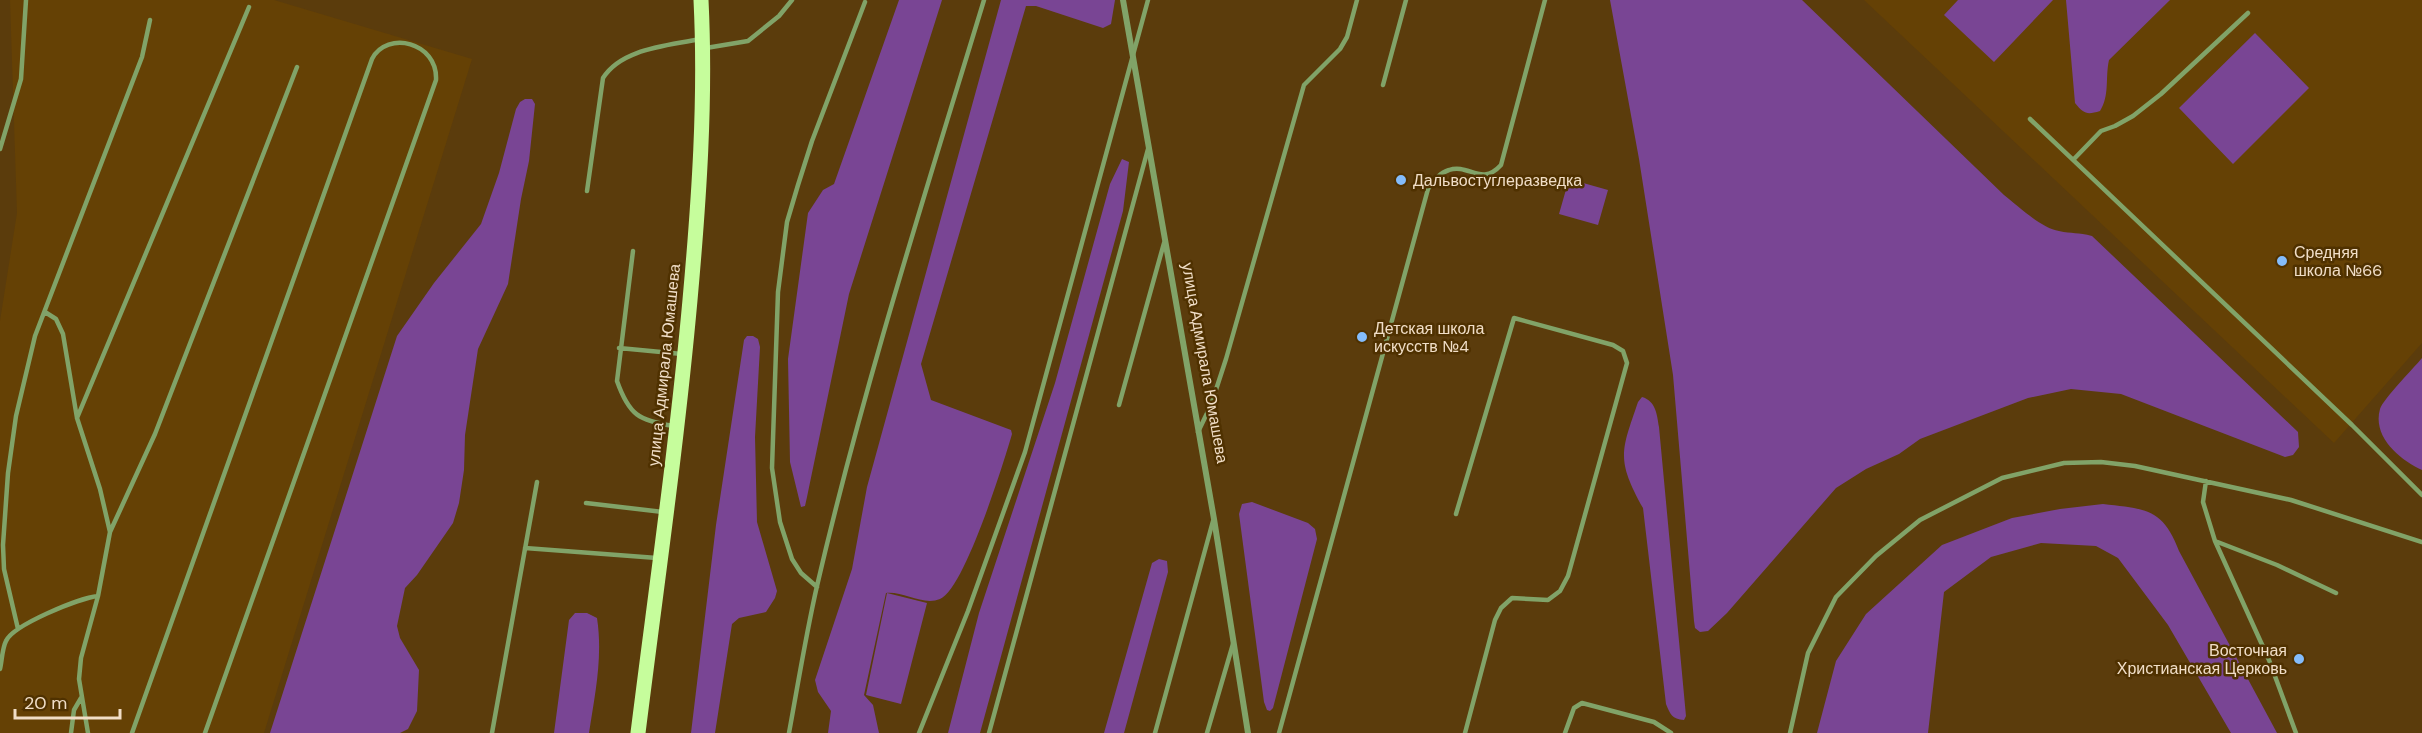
<svg xmlns="http://www.w3.org/2000/svg" width="2422" height="733" font-family="'DM Sans',sans-serif">
<style>
.built{fill:#654105}
.green{fill:#794594}
.lines{fill:none;stroke-linecap:round;stroke-linejoin:round}
.lane{stroke:#81a368;stroke-width:4.5}
.street{stroke:#81a368;stroke-width:6}
.primary{stroke:#c6fd9c;stroke-width:15}
.poi-dot{fill:#84bcfb;stroke:#4f3100;stroke-width:2}
.labels{text-anchor:middle;dominant-baseline:central;stroke-width:5;stroke-linejoin:round;paint-order:stroke}
.poi-label{font-size:16px;fill:#f1dec7;stroke:#4f3100;text-anchor:start}
.street-label{font-size:16px;fill:#f1dec7;stroke:#4f3100}
</style>
<rect width="100%" height="100%" fill="#5b3c0c"/>
<!-- built -->
<path class="built" d="M10,0H274L472,59L264,733H0V321L17,213Z
M1864,0H2422V343L2334,443Z"/>
<!-- green -->
<path class="green" d="M899,0H942L849,294L807,497L805,506L801,507L790,462L788,359L808,213L823,190L834,184Z
M1001,0H1115L1111,24L1103,28L1036,6H1026L921,364L931,400L1011,430L1012,434C1004,462 964,590 940,599C923,606 903,591 886,593L864,695L873,705L879,733H828L831,711L818,692L815,680L852,569L867,487Z
M1610,0H1802L2004,195C2018,206 2041,228 2059,231C2072,234 2078,232 2092,236L2298,432L2299,447L2293,455L2285,457L2121,394L2071,389L2028,398L1920,439L1899,454L1866,469L1836,488L1727,613L1708,631L1700,632L1695,628L1694,621L1673,375L1639,159Z
M1958,0H2053L1994,62L1944,15Z
M2066,0H2170L2109,60C2105,78 2110,95 2100,111C2087,115 2084,114 2075,103Z
M2255,33L2309,88L2233,164L2179,108Z
M525,99H532L535,104L529,161L521,199L508,284L478,349L465,435L464,470L459,503L453,523L417,575L405,588L397,626L400,638L419,670L417,711L408,729L400,733H270L397,336L434,283L481,224L499,173L516,109L520,102Z
M1122,159L1129,162L1123,211L980,733H948L979,613L1055,383L1110,184Z
M1569,179L1608,190L1598,225L1559,214Z
M747,336H753L758,339L760,347L755,437L757,522L777,591L775,598L766,612L739,618L732,624L715,733H691L716,525L744,340Z
M2422,358V470C2400,460 2372,437 2380,409C2384,398 2413,369 2422,358Z
M1642,397C1656,401 1657,415 1659,427L1686,716L1684,720C1672,719 1670,714 1666,704L1643,508C1616,459 1621,452 1638,402Z
M1252,502L1308,523L1315,529L1317,539L1273,708L1270,711L1267,710L1264,702L1239,514L1242,504Z
M2103,504C2145,509 2163,508 2179,551L2277,733H2231L2168,625L2118,558L2096,546L2041,543L1991,557L1944,592L1928,733H1817L1836,661L1866,614L1942,545L2012,518L2060,509Z
M1159,559L1167,561L1168,572L1124,733H1104L1152,563Z
M887,593L927,603L901,704L866,695Z
M575,613H587L597,618C603,657 595,694 589,733H554L569,620Z"/>
<g class="lines">
<!-- lane -->
<path class="lane" d="M706,48L748,41L779,16L792,0
M1383,85L1406,0
M2030,119L2352,425L2422,495
M0,149L21,79L26,0
M2073,160L2101,131L2115,126L2133,116L2161,94L2248,13
M587,191L603,78C622,48 668,46 700,39
M633,251L617,381C629,415 639,421 674,426
M45,312L56,319L63,334L77,418L100,489L110,532L98,596L81,658L79,679L88,733
M619,348L682,354
M1119,405L1164,243
M77,418L249,7
M1198,432L1211,405L1226,359L1304,85L1340,49L1347,37L1357,0
M2206,481L2203,502L2215,541L2277,565L2336,593
M586,503L663,512
M1456,514L1514,318L1613,345L1623,351L1627,363L1568,576L1560,591L1548,600L1512,598L1501,608L1495,620L1465,733
M110,532L155,434L297,67
M2215,541L2269,660L2296,733
M525,548L657,558
M817,587L801,573L792,559L780,522L772,468L778,292L787,222L798,185L812,141L865,2
M18,629L4,569L3,545L8,473L16,416L35,336L142,57L150,20
M0,669C2,661 2,649 6,641C13,625 79,598 98,596
M71,733L74,710L81,698
M132,733L372,59C387,30 438,42 436,80L205,733
M492,733L537,482
M789,733C798,684 806,634 817,586C863,388 925,194 984,0
M919,733L968,611L1025,452L1148,0
M989,733L1148,149
M1155,733L1213,521
M1207,733L1233,644
M1279,733L1428,189C1434,181 1439,173 1449,170C1469,163 1481,187 1501,165L1545,0
M1565,733L1574,708L1582,703L1654,722L1671,733
M1790,733L1808,653L1836,597L1876,556L1920,520L2002,478L2064,463L2101,462L2135,466L2291,500L2422,542"/>
<!-- street -->
<path class="street" d="M1123,0L1214,519L1248,733"/>
<!-- primary -->
<path class="primary" d="M638,733C656,589 677,444 690,300C699,200 706,100 701,0"/>
</g>
<!-- markers -->
<g class="poi-dot">
<circle cx="1401" cy="180" r="6"/>
<circle cx="2282" cy="261" r="6"/>
<circle cx="1362" cy="337" r="6"/>
<circle cx="2299" cy="659" r="6"/>
</g>
<g class="labels">
<!-- poi labels -->
<g class="poi-label">
<text x="1413" y="180">Дальвостуглеразведка</text>
<text x="2294" y="252">Средняя<tspan x="2294" dy="18">школа №66</tspan></text>
<text x="1374" y="328">Детская школа<tspan x="1374" dy="18">искусств №4</tspan></text>
<text x="2287" y="650" text-anchor="end">Восточная<tspan x="2287" dy="18">Христианская Церковь</tspan></text>
</g>
<!-- street labels -->
<g class="street-label">
<text transform="translate(1205 363) rotate(80)">улица Адмирала Юмашева</text>
<text transform="translate(664 365) rotate(-84)">улица Адмирала Юмашева</text>
</g>
</g>
<!-- scale -->
<path d="M15 709v9h105v-9" fill="none" stroke="#f1dec7" stroke-width="3"/>
<text x="24" y="709" font-size="18" fill="#f1dec7" stroke="#4f3100" stroke-width="4.5" paint-order="stroke">20 m</text>
</svg>
